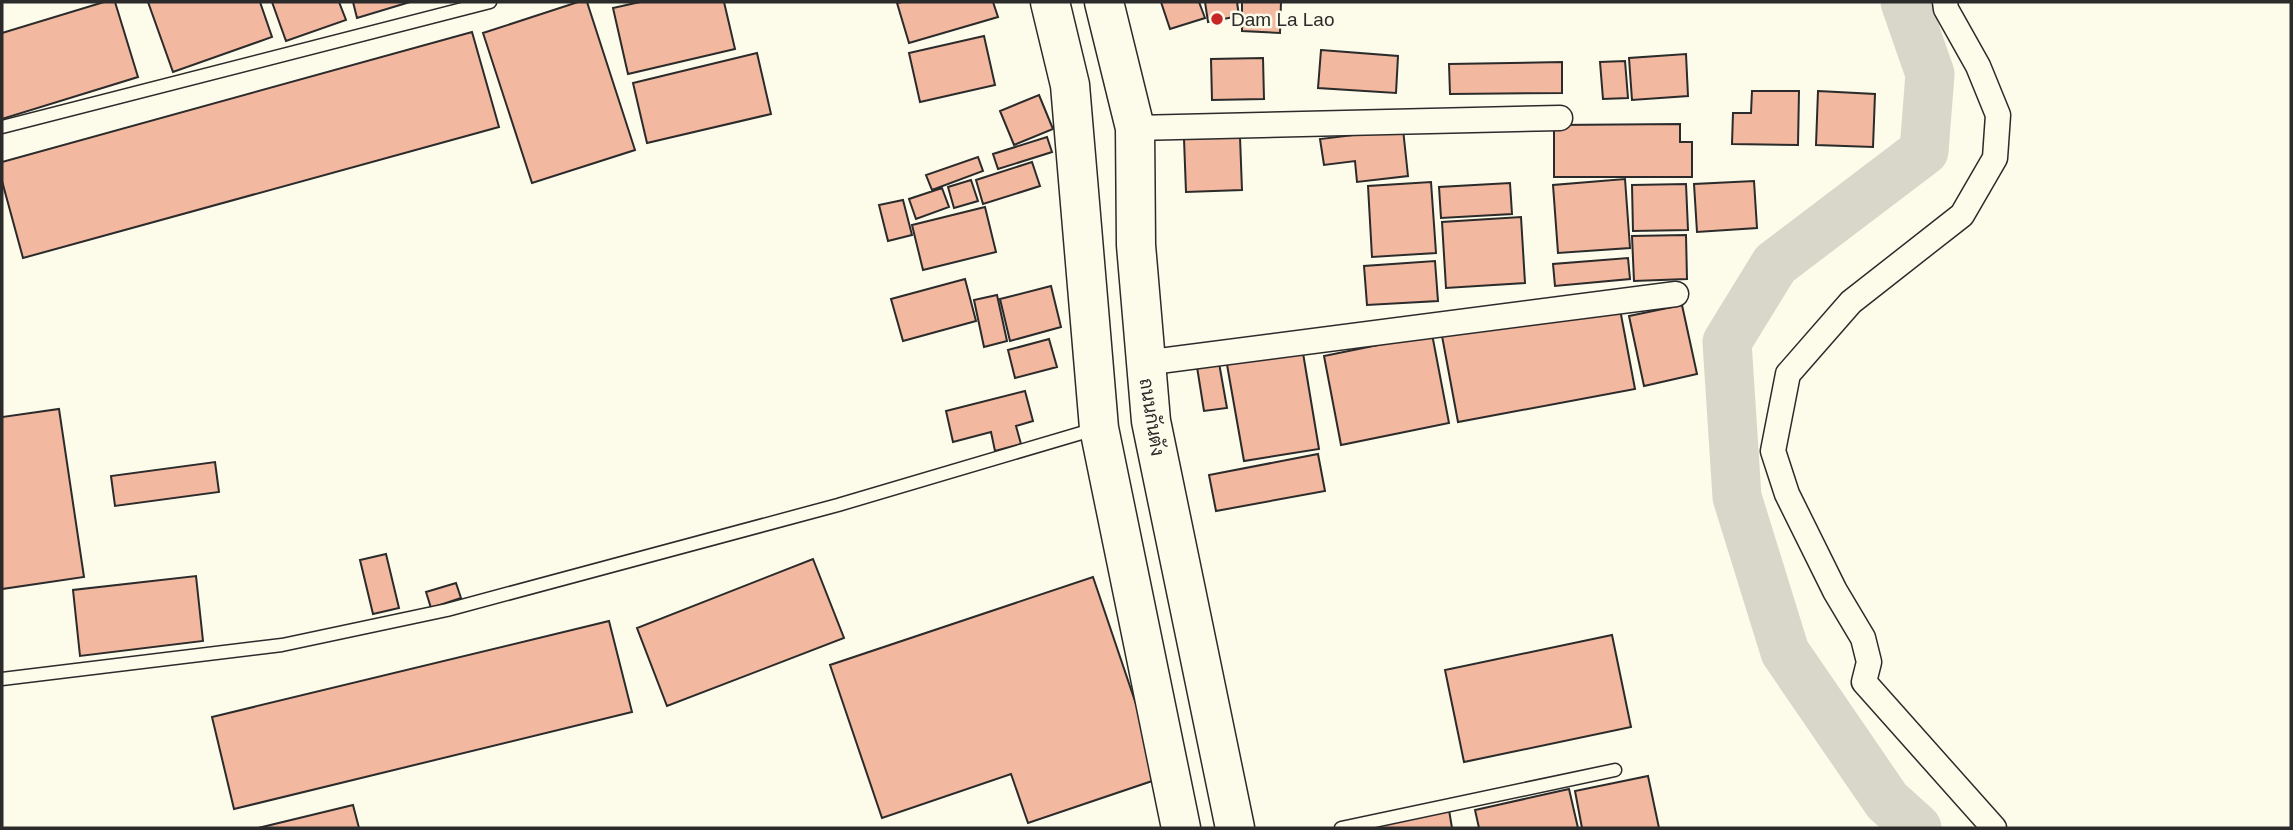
<svg xmlns="http://www.w3.org/2000/svg" width="2293" height="830" font-family="Helvetica,Sarabun,sans-serif">
<style>
.lines{fill:none;stroke-linecap:round;stroke-linejoin:round}
.river{stroke:#d8d7c9;stroke-width:49}
.building{fill:#f2b8a0;stroke:#2b2b2b;stroke-width:2}
.lane-casing{stroke:#2b2b2b;stroke-width:15}
.street-casing{stroke:#2b2b2b;stroke-width:27}
.primary-casing{stroke:#2b2b2b;stroke-width:41}
.lane{stroke:#fdfbea;stroke-width:12}
.street{stroke:#fdfbea;stroke-width:24}
.primary{stroke:#fdfbea;stroke-width:38}
.poi-dot{fill:#c62828;stroke:#fdfbea;stroke-width:2.5}
.labels{text-anchor:middle;dominant-baseline:central;stroke-width:5;stroke-linejoin:round;paint-order:stroke}
.poi-label{font-size:19px;fill:#2b2b2b;stroke:#fdfbea;text-anchor:start}
.street-label{font-size:19px;fill:#2b2b2b;stroke:#fdfbea}
</style>
<rect width="100%" height="100%" fill="#fdfbea"/>
<g class="lines">
<!-- river -->
<path class="river" d="M1905,2L1930,74L1924,151L1775,264L1727,342L1737,497L1785,652L1887,801L1917,828"/>
</g>
<!-- building -->
<path class="building" d="M104,2H115L138,77L2,119V33Z
M148,2H260L272,37L173,72Z
M272,2H339L346,20L286,41Z
M353,2H410L357,18Z
M578,2H587L635,150L532,183L483,33Z
M640,2H724L735,49L628,74L613,8Z
M902,2H993L998,17L909,43L897,3Z
M1161,2H1199L1205,18L1170,29Z
M1205,2H1237L1239,16L1208,22Z
M1242,2H1281L1280,33L1242,31Z
M472,32L499,127L23,258L2,181V162Z
M984,36L995,85L920,102L909,53Z
M1321,50L1398,56L1396,93L1318,88Z
M757,53L771,114L647,143L633,83Z
M1686,54L1688,96L1632,100L1629,58Z
M1263,58L1264,99L1212,100L1211,59Z
M1625,61L1628,98L1603,99L1600,62Z
M1562,62V93L1450,94L1449,64Z
M1752,91H1799L1798,145L1732,144L1733,113H1751Z
M1818,91L1875,94L1873,147L1816,145Z
M1039,95L1053,129L1014,145L1000,111Z
M1680,124V142H1692V177H1554V125Z
M1403,129L1408,176L1357,182L1355,161L1324,165L1320,139Z
M1047,137L1052,152L998,169L993,154Z
M1240,137L1242,190L1186,192L1184,139Z
M978,157L983,171L932,190L926,175Z
M1032,162L1040,186L983,204L976,180Z
M1625,179L1630,248L1558,253L1553,185Z
M971,180L978,201L954,208L948,187Z
M1754,181L1757,228L1697,232L1694,184Z
M1431,182L1436,253L1372,257L1368,186Z
M1510,183L1512,214L1441,218L1439,187Z
M1686,184L1688,230L1633,231L1632,185Z
M942,188L949,207L916,219L909,199Z
M903,200L912,235L888,241L879,205Z
M985,207L996,252L923,270L912,225Z
M1521,217L1525,283L1446,288L1442,222Z
M1686,235L1687,279L1634,281L1632,236Z
M1628,258L1630,279L1555,286L1553,264Z
M1435,261L1438,301L1367,305L1364,266Z
M965,279L976,321L903,341L891,299Z
M1051,286L1061,327L1010,341L1000,299Z
M997,295L1007,341L984,347L974,300Z
M1619,304L1635,389L1458,422L1442,336Z
M1682,305L1697,374L1644,386L1629,316Z
M1432,334L1449,423L1341,445L1324,356Z
M1049,339L1057,367L1015,378L1008,350Z
M1302,347L1319,449L1244,461L1226,359Z
M1219,363L1227,408L1204,411L1197,367Z
M1025,391L1033,421L1016,426L1021,444L995,451L991,432L953,442L946,411Z
M59,409L84,577L2,589V417Z
M1318,454L1325,491L1216,511L1209,475Z
M215,462L219,492L115,506L111,476Z
M386,554L399,608L373,614L360,560Z
M813,559L844,638L667,706L637,628Z
M196,576L203,641L80,656L73,590Z
M1093,577L1161,778L1028,823L1011,774L882,818L830,665Z
M456,583L461,598L431,608L426,592Z
M609,621L632,712L234,809L212,717Z
M1612,635L1631,727L1464,762L1445,670Z
M1648,776L1659,828H1582L1575,791Z
M1569,789L1578,828H1479L1475,810Z
M353,805L359,828H258Z
M1449,810L1452,828H1367Z"/>
<g class="lines">
<defs>
<path id="lane" d="M2,127L490,2
M2,679L282,645L447,610L838,505L1095,429
M1341,828L1615,770"/>
<path id="street" d="M1945,2L1946,9L1978,66L1998,115L1995,158L1962,215L1851,302L1788,374L1773,451L1787,494L1835,591L1863,638L1869,662L1864,682L1994,828
M1135,128L1560,118
M1144,363L1676,294"/>
<path id="primary" d="M1050,2L1070,85L1099,428L1181,828
M1104,2L1135,128L1136,245L1151,421L1235,828"/>
</defs>
<!-- lane casing -->
<use href="#lane" class="lane-casing"/>
<!-- street casing -->
<use href="#street" class="street-casing"/>
<!-- primary casing -->
<use href="#primary" class="primary-casing"/>
<!-- lane -->
<use href="#lane" class="lane"/>
<!-- street -->
<use href="#street" class="street"/>
<!-- primary -->
<use href="#primary" class="primary"/>
</g>
<!-- markers -->
<circle class="poi-dot" cx="1217" cy="19" r="7"/>
<g class="labels">
<!-- poi labels -->
<g class="poi-label">
<text x="1231" y="19">Dam La Lao</text>
</g>
<!-- street labels -->
<g class="street-label">
<text transform="translate(1152 417) rotate(81)">ถนนกันตัง</text>
</g>
</g>
<!-- border -->
<rect width="2293" height="830" fill="none" stroke="#2b2b2b" stroke-width="7"/>
</svg>
